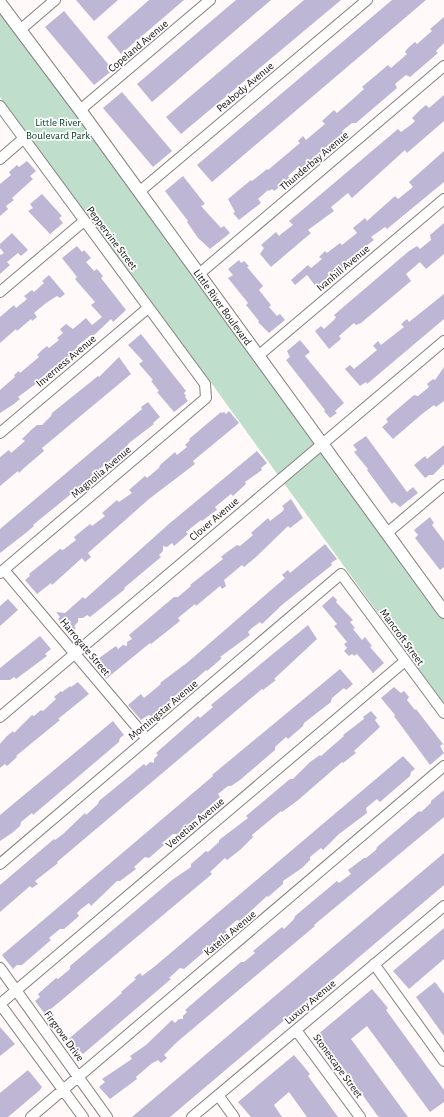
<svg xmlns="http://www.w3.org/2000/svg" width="444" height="1117" font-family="'Alegreya Sans',sans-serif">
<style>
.green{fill:#bfdfcc}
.building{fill:#beb6d5}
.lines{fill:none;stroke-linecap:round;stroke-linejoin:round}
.minor-casing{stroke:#867f7d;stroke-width:12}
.tertiary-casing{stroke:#867f7d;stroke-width:14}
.minor{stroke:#fff;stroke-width:10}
.tertiary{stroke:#fff;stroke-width:12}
.labels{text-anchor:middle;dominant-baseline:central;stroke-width:3.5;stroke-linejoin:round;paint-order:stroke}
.street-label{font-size:11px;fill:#100d0d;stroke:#fff}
.park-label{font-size:11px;fill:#014127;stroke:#fff}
</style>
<rect width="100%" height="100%" fill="#fffaf9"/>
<!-- green -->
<path class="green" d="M0,3L444,612V704L212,384L0,97Z"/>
<!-- building -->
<path class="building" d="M76,0H118L94,21Z
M149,0H184L121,54L107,37Z
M236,0H271L152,102L137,84Z
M304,0H341L181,134L166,117Z
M392,0H426L212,182L197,165Z
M64,11L113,70L94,85L45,27Z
M444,17V43L436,51L438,53L410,77L406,75L395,84L397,88L356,123H352L342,131L344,133L301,169L298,167L288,176L290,179L284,184L274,191L272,189L269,191L268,190L258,199L261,203L239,220L233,213L235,212L228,199L251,180L252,181L267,169L268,170L300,143L298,141L303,136L306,140L325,124L322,121L334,110L337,113L353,99L364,89L362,87L388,65L391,68L407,54L405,52L408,48L415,42L417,44L432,31L430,29Z
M122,92L172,151L153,167L103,108Z
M444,95V121L407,153L405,150L352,198L348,193L331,207L334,211L308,230L311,233L271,267L260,254L264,248L261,245L276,232L279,236L281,234L293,225L289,221L301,211L398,129L401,132L412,124L415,121L412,118L420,110L426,105L429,108Z
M444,151V182L387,229L385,227L371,237L374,240L347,260L349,263L317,288L307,275L295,285L291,280L308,265L311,268L322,259L319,257L325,251L327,253L340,243L342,245L357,233L353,228L365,218L367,221L395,196L398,199L413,187L409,182Z
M27,161L36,171L30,176L33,179L12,198L14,200L6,206L8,209L0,216V184L11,175L9,172L17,165L19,167Z
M183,176L205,204L201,206L221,228L224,226L230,233L210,249L198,238L187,222L188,221L165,191Z
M42,194L62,216L59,218L63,223L50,234L28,211L33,208L30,204Z
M444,223V254L426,269L420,262L406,274L411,281L361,323L356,325L354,323L339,336L341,339L329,349L315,331L321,326L324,329L334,320L336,317L334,315L409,251L417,246L420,249L431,240L430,235Z
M12,233L28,250L21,256L18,253L7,262L10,265L0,274V254L1,255L4,253L0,248V244Z
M77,246L82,252L84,250L91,258L86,262L94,271L97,269L103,276L101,278L126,310L113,322L111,319L92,337L91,335L77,346L79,349L48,372L49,374L18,397L20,399L14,404L0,413V390L15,377L14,375L19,371L20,373L39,357L37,355L42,350L47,346L49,348L59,340L57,338L63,333L60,329L66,324L73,329L86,318L92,325L102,317L91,305L95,302L75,279L77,277L62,258Z
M239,260L241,263L244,261L249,266L247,267L263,286L259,290L271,305L269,307L277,316L280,314L285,320L269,333L258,322L259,321L246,305L248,303L228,278L233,275L228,269Z
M49,275L65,294L60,298L57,296L46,303L34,313L37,317L32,321L31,319L17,331L16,329L0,343V317L14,305L16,308L27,299L24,296L32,290L34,292L44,283L42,281Z
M444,294V319L367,384L366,382L360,386L345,369L350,365L354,369L377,350L373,346L378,341L381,345L404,327L401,324L407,319L409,322Z
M141,334L186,391L184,393L186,396L185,397L188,401L174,412L157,392L159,391L151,381L153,380L139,364L143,361L128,345Z
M300,340L310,352L305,356L344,403L335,411L337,413L330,418L324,411L325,410L286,360L290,357L287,351Z
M119,357L131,374L42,448L44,451L24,468L19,473L18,471L0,486V457L9,450L11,453L25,441L22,439L31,430L37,425H42L51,416L52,413L98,376L99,377Z
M444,367V401L436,407L434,405L422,414L393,439L382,427L388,422L386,419L414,395L418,396L429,387L427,384L433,379L435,380Z
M148,402L160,417L153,423L154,424L129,443L124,450L98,470L87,481L33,525L34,526L27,532L0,553V529L142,409L141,407Z
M229,411L239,423L193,461L195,464L149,499L88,553L91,557L85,562L82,558L52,585L51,583L37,594L25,580L30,576L29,574L60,549L63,550L76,540L74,537L90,524L92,526L105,516L102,513L110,506L117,500L119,502L132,493L129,490L145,476L147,478L159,468L160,465L175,452L177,455L187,447L185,445L190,440L189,439L221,412L222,413L224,412L226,414Z
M366,436L407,492L413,487L418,493L400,507L394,502L392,504L367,470L368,469L354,452L357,450L353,445Z
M444,445V464L433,475H429L425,478L414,465L425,456L427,459Z
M257,451L267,463L261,468L262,470L245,482L246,484L233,496L231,494L215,507L217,510L211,514L202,521L201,520L186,532L188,534L174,546L172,543L167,547L163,546V551L159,555L161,557L124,588L125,589L90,617L87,615L83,618H78V622L74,626L76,628L70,633L58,619L60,617L56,612L65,613L83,597L85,599L170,523Z
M291,499L303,518L290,528L288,526L256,557L244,567L242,565L224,580L226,586L222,589L220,586L196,606L195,604L178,618L180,621L151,644L150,643L106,679L94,665L99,661V658L116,646L118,649L123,645L127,646V642L132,639L129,635L174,597H178L191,586L190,585L223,559L221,557L227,552L237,545L240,546L253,535L251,533L268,518L270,521L283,511L284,508L282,506Z
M430,517L434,523L432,525L444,541V567L440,570L415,538L418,535L414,530Z
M325,544L337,559L331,563L332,565L283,604L262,624L260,622L252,628L248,632L250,635L220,657L222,658L214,665L207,671L206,670L152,718L150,715L147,716L141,720L128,705L141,694L144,698L161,684L160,683L188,662L285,578L282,575L288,570L290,573Z
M333,596L337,600L336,602L353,620L350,622L355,628L353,629L362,640L365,637L372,646L370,647L384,663L373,673L357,654L354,656L352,654L349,656L344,651L347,648L344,644L347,642L334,626L337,624L322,606Z
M8,599L18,610L0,626V606Z
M308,625L317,639L274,679L276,680L263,690L262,689L57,862L58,863L35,881L38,884L32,888L30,886L0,912V885L54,839L55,840L63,834L85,813L86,815L98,804L99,801L144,764L146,766L150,762L154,763V759L158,755L156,753L198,716L200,718L213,707L211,705Z
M40,636L51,649L45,654L47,656L16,679L14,677L10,680H0V668Z
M340,669L353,684L346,690L344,688L332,698L331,702L304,723L303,726L288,739L286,737L275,747V750L240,780L231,786H228L218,794L220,797L197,817L177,834H173L162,843L164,845L149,858L145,857L134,867L136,869L120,881H117L91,906L89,903L81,909L77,913L79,916L64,929H60L49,938L51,940L22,965H17L13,969L2,955L213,776L212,775Z
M78,682L89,694L58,719L60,720L16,756L17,757L7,766L5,764L0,768V744L6,737L13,731L14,733L32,715L34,716L41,710L43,711L56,699L54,697L61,691L62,692L70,686L71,687Z
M394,687L401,693L404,691L409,697L407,700L415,710L416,709L443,744L440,746L444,753L430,765L394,716L395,715L381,698Z
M371,711L377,718L375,720L380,727L354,751L356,753L343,763L342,762L297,801L282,812L281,811L252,835L253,837L240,850L227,860L225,858L210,872L212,874L45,1014L35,1001L40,997L38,994L56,978L58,979L70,969V966L172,880L191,867V864L206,851L208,852L219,842V840L248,818L246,816L290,779H293L310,762L320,755L321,756L344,736L343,735L364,719L363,717Z
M113,721L124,735L120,738L119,742L40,809L33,815L32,813L21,822L20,826L12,833L0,841V815Z
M403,756L415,769L411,772L410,776L380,802L377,799L366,808L367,813L339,834L323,850L321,848L310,857V860L302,868L283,881V884L268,897L267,896L240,921L237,920L225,930L227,932L184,969L180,968L169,978L171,979L83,1054L80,1051L74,1055L64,1043L122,993L121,992L136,979L134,978L140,973L142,976L154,967Z
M444,790V817L314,925L315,926L177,1042L164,1055L167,1058L161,1063L158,1060L151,1064L136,1077L137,1079L110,1099L99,1087L105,1082L102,1079L132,1059L130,1056L146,1045L172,1020L175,1023L179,1019H183V1016L187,1012L185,1010L241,962H244L255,953L253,951L282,927L284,929L294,919L295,916L337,881L339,883L351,874L348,870L364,858H366L376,850L377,847L419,811L421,812L431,803V801Z
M444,853V885L365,952L170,1117H132Z
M444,928V959L409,989L393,971Z
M435,982L444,994V1036L416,997Z
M372,989L388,1008L386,1010L444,1090V1102L430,1112L367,1026L351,1039L408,1117H379L377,1115L333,1054L316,1036Z
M0,1027L15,1044L0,1056Z
M294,1055L310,1074L308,1076L338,1117H307L289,1092L274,1105L282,1117H251L238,1102Z
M28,1070L42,1087L40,1090L8,1117H0V1093Z"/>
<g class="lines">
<defs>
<path id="minor" d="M20,30L55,0
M0,106L205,384L206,398L0,573
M80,110L210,0
M0,159L23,139
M139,192L367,0
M199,274L444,66
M0,292L84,221
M258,356L444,199
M0,433L148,308
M387,533L444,485
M4,570L147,739
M0,717L444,341
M0,864L341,574L444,713
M374,964L444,1061
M0,968L107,1117
M0,1004L405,661
M0,1004L83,1117
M296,1030L360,1117
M218,1095L234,1117
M31,1117L444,766
M192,1117L444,906"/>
<g id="tertiary">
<path id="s1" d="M0,3L80,110L444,612"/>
</g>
</defs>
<!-- minor casing -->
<use href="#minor" class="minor-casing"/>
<!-- tertiary casing -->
<use href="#tertiary" class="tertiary-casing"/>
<!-- minor -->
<use href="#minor" class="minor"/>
<!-- tertiary -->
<use href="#tertiary" class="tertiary"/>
</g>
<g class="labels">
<!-- street labels -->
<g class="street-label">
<text transform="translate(138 46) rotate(-40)">Copeland Avenue</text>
<text transform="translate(245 87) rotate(-40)">Peabody Avenue</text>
<text transform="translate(314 161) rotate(-40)">Thunderbay Avenue</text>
<text transform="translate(112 238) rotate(53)">Peppervine Street</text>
<text transform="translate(343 268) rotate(-40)">Ivanhill Avenue</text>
<text stroke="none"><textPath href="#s1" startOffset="377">Little River Boulevard</textPath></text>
<text transform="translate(66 361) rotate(-40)">Inverness Avenue</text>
<text transform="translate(101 472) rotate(-40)">Magnolia Avenue</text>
<text transform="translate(214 519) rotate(-40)">Clover Avenue</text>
<text transform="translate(402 637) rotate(54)">Mancroft Street</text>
<text transform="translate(85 647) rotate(50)">Harrogate Street</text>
<text transform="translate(163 710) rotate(-40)">Morningstar Avenue</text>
<text transform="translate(195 823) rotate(-40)">Venetian Avenue</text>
<text transform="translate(230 933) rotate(-40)">Katella Avenue</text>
<text transform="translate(310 1002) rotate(-40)">Luxury Avenue</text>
<text transform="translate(64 1036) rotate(54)">Firgrove Drive</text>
<text transform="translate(338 1066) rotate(54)">Stonescape Street</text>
</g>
<!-- park labels -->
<g class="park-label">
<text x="58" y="122">Little River<tspan x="58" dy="13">Boulevard Park</tspan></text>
</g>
</g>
</svg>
